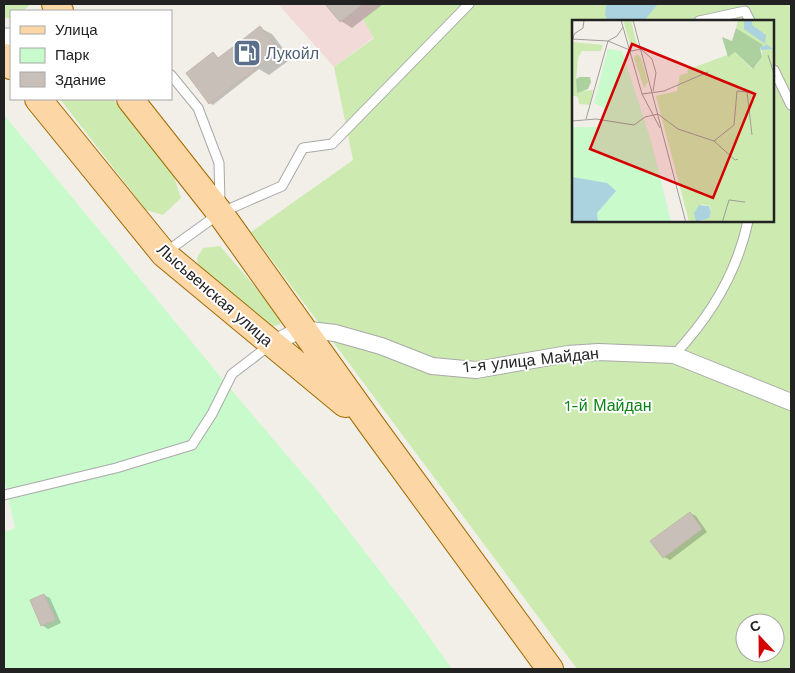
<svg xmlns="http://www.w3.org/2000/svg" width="795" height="673" font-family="'Work Sans',sans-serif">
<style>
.commercial{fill:#f2dad9}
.grass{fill:#cdebb0;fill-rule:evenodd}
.park{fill:#c8facc}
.water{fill:#aad3df}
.shadow{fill:#0003}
.building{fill:#c7bfb8;stroke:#c4b6ab}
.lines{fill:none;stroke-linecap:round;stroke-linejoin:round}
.service-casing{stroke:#a9a9a9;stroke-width:11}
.minor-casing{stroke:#a9a9a9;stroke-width:18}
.tertiary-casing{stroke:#a9a9a9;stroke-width:23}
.primary-casing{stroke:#a06b00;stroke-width:28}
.service{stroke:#fff;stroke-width:9}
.minor{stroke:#fff;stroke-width:16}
.tertiary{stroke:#fff;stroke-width:21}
.primary{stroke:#fcd6a4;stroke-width:26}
.labels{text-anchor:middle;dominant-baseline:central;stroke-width:4;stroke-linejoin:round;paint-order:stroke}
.service-label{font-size:16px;fill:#4e5e75;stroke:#fff;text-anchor:start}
.street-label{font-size:16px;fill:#222;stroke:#fff}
.park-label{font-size:16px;fill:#0c8416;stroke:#fff}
.inset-road{fill:none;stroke:#9f9d99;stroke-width:1}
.view{fill:#d40000;fill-opacity:0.15;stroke:#d40000;stroke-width:2.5}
.inset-edge{fill:none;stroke:#222;stroke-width:2.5}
</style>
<rect width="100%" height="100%" fill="#f2efe9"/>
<!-- commercial -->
<path class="commercial" d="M278,4H382L363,19L374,37L334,67Z"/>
<!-- grass -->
<path class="grass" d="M4,4H31L23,11H11V18H4Z
M382,4H791V669H577L251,232L353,160L334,67L374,38L363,19ZM574,21H774V221H574ZM745,623H775V653H745Z
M60,99H113L173,174L181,198L163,215L146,210Z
M220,246L275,310L281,324L268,328L199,269L197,258L203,248Z"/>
<!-- park -->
<path class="park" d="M4,115L234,393L320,494L410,610L452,669H4V532L15,528L4,479Z"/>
<!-- water -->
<path class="water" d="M606,4H658L644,21H608L605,15Z"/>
<!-- shadow -->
<path class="shadow" d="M327,4H383L352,28L341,21Z
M260,28L272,34L291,59L269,75L259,69L213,105L210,103L188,73L214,54L219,59Z
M690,513L696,516L707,532L670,560L664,557Z
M44,595L50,598L61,623L48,629L42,625Z"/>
<!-- building -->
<path class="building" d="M325,4H363L340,22Z
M260,26L280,51L256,69L237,44Z
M237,44L256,69L209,104L186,73L213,52L218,58Z
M690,512L702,529L663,558L650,541Z
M44,594L56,620L41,626L30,600Z"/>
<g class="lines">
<defs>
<path id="service" d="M699,21L745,11L750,21
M774,70L791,105
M171,75L198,108L219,163L220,202
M166,252L220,213L282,186L303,148L332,144L469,4
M674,355C710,317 737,273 748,221
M4,495L116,468L192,445L212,414L232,374L270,345"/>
<path id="minor" d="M272,344L302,329L335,333L381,346L432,366L476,370L568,354L598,352L674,355L791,402"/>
<path id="tertiary" d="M4,39H11"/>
<path id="primary" d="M55,4L60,11
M4,57L11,66
M38,99L164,254L345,404
M130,99L220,213L373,427L550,669"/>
</defs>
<!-- service casing -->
<use href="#service" class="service-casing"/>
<!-- minor casing -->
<use href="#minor" class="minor-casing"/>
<!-- tertiary casing -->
<use href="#tertiary" class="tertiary-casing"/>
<!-- primary casing -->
<use href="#primary" class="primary-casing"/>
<!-- service -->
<use href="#service" class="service"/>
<!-- minor -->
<use href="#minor" class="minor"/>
<!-- tertiary -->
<use href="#tertiary" class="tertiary"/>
<!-- primary -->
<use href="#primary" class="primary"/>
</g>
<!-- icons -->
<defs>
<symbol id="fuel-square" viewBox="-11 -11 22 22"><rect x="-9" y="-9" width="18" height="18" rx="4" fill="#5c6f8a" stroke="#fff"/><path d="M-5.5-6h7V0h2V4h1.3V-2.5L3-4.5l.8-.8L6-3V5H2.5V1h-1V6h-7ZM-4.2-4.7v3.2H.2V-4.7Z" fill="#fff"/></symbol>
</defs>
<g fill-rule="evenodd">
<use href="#fuel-square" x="231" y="37" width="32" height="32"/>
</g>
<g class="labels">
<!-- service labels -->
<g class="service-label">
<text x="266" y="53">Лукойл</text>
</g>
<!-- street labels -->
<g class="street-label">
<text transform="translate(215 295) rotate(41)">Лысьвенская улица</text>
<text transform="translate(531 360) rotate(-6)">1-я улица Майдан</text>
</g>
<!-- park labels -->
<g class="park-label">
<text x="608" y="405">1-й Майдан</text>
</g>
</g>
<!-- overview -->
<g transform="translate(572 20)">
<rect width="202" height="202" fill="#f2efe9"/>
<path d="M51,0H59L65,26L58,24ZM166,0H202V202H129L139,192L138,186L130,184L124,190V202H117L84,76L105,71L108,55L116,53L115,50L163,32L180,49L184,46L190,37V25L164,8ZM0,22L31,25L29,31H10L6,38L4,60L8,71L21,70L18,85L7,84L6,77L0,75ZM65,34L69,38L76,62L72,68L62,38Z" fill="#cdebb0"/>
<path d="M164,8L191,25L188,28L190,37L181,49L163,32L156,37L150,17L160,21ZM8,57H18L19,62L16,69L5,73L4,59Z" fill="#add19e"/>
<path d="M36,29L50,31L79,121L99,202L0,203V107H29L32,88L22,83Z" fill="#c8facc"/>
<path d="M172,0H180V5L194,15L193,23L201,29L189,30L188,27L195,25L172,9ZM0,157L35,163L44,171L25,193L26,202H0ZM127,185L137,186L139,192L137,198L124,202L122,193Z" fill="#aad3df"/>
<path class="inset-road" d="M49,0L70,74L88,108M61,0L114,203M0,19L36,21L60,31L69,29L80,39L84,53L81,71M1,19L2,14L11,8L12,0M196,35L203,57M70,74L92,71L136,52M14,99L36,21L45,16L51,7M0,101L24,99L62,105L73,97L86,94L106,109L142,121L163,140L166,139M142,121L162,105L165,71L175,72L180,115M150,203L157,180L173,182"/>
<path class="view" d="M60,24L183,74L141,178L18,129Z"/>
<rect width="202" height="202" class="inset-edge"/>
</g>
<!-- border -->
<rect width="795" height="673" fill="none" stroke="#222222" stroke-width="10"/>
<!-- legend -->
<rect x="10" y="10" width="162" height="90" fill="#ffffff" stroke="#a7a7a7"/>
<rect x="20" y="26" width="25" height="8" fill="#fcd6a4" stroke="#a7a7a7"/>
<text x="55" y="35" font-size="15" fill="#222222">Улица</text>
<rect x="20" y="48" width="25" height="15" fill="#c8facc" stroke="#a7a7a7"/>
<text x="55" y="60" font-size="15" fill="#222222">Парк</text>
<rect x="20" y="72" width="25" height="15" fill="#c7bfb8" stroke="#a7a7a7"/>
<text x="55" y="85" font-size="15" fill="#222222">Здание</text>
<!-- north arrow -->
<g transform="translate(760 638) rotate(338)"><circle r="24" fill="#ffffff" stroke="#a7a7a7"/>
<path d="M0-4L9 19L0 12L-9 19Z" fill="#d40000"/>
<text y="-8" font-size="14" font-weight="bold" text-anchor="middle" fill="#222222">С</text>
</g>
</svg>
